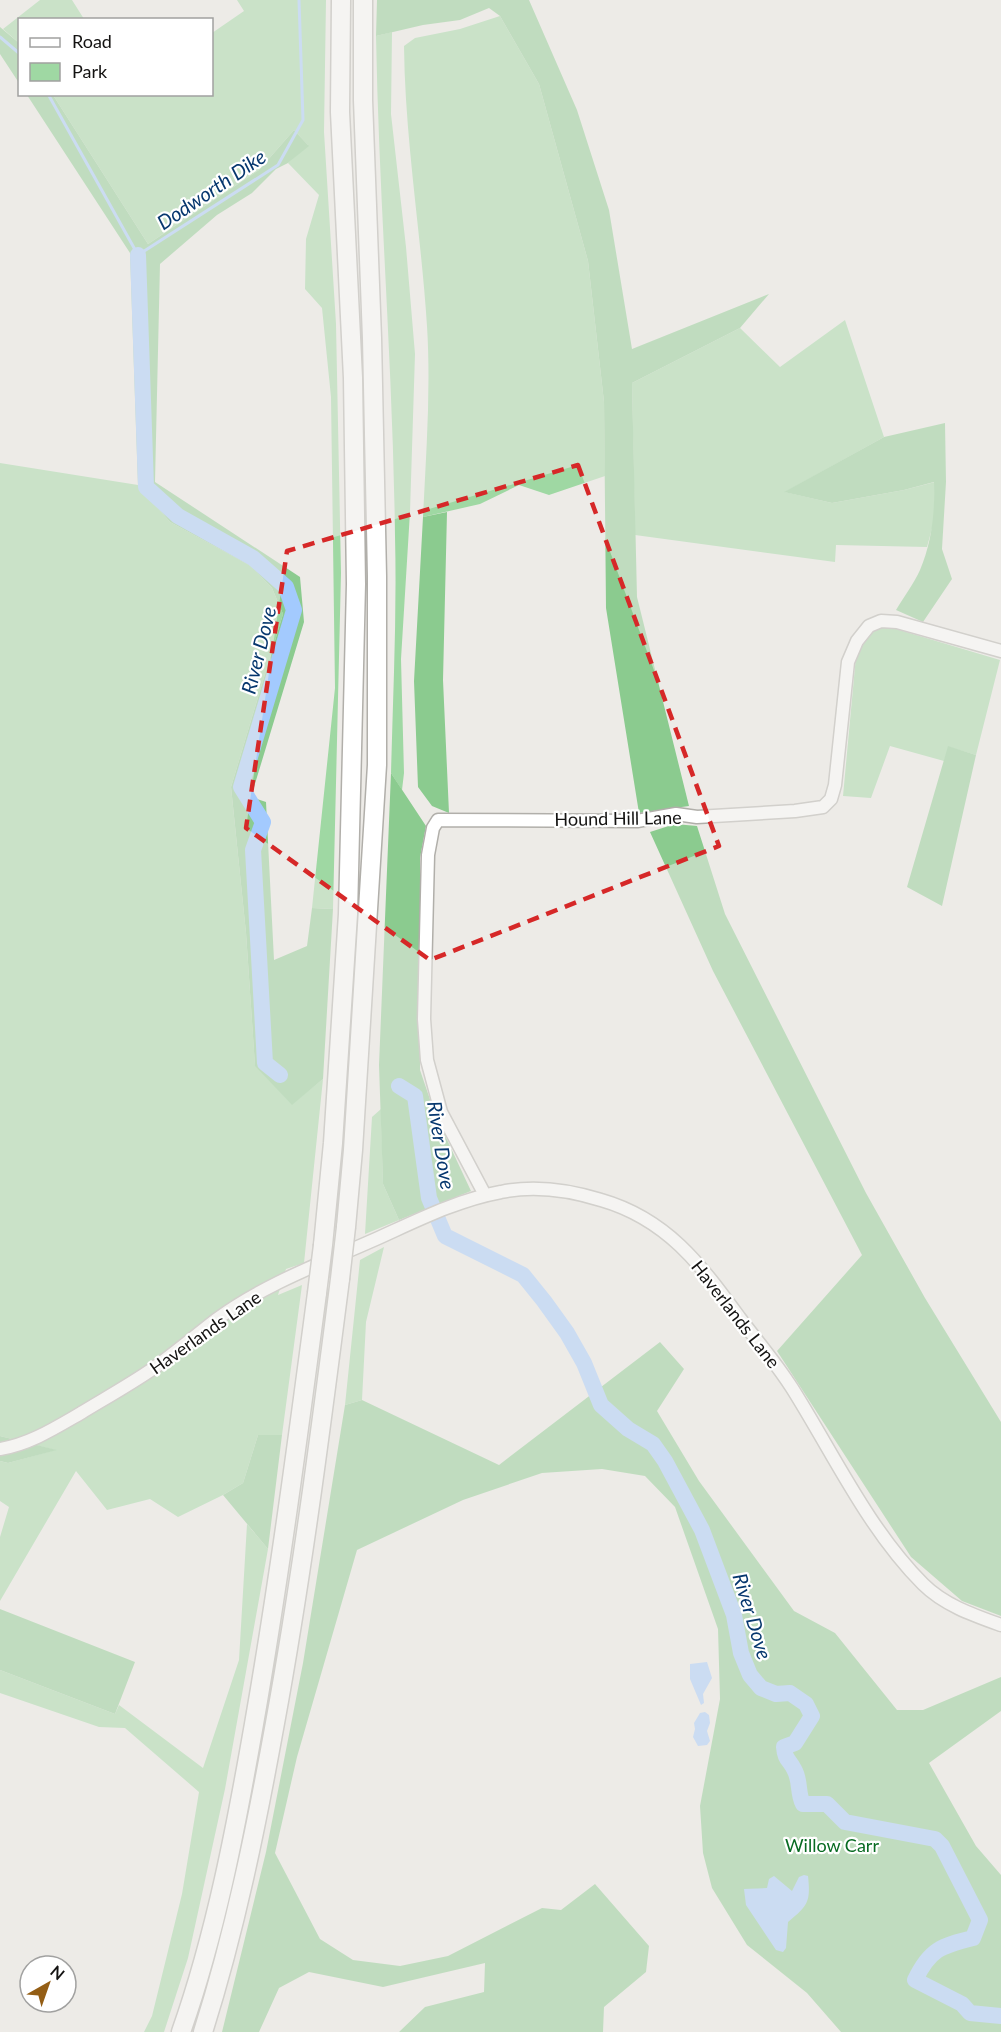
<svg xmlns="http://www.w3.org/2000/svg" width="1001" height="2032" font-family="Lato,sans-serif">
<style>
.green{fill:#9fd8a3}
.forest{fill:#8bcb8f}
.water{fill:#a3cafe}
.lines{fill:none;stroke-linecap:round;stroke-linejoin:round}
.stream{stroke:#a3cafe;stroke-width:3}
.river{stroke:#a3cafe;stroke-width:16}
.minor-casing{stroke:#b1afaa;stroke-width:15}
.highway-casing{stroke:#b1afaa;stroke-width:21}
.minor{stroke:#fff;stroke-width:12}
.highway{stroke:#fff;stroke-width:18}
.highway-bridge-casing{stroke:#b1afaa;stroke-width:21;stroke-linecap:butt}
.highway-bridge{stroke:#fff;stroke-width:18}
.marked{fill:none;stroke:#d62828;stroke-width:4.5;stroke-dasharray:12 8;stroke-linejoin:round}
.labels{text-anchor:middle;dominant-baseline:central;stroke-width:4.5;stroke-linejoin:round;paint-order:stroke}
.street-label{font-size:18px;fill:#141312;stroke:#fff}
.park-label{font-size:18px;fill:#086b22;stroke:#fff}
.water-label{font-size:20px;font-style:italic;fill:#06376e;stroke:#fff}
</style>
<rect width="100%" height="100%" fill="#edebe7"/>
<!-- green -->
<path class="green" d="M40,0H72L84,19L20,20L19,43L3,29Z
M237,0H326L324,132L336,324L341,573L333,909L312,908L335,688L331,397L322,308L305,289L306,239L319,195L288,163L308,145L294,130L259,170L148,244L53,95L212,94V33L244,11Z
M500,16L539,84L588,261L604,402L605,476L549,495L519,485L480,504L423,517C426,454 431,390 427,326C421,233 405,140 404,46L415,38L460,29Z
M392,32L391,114L406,247L415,354L410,512L401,659L404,773L402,790L391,773C393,694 397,615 395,536C393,369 379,203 376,36Z
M845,320L884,437L785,492L832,503L904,490L935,482L934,521L927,547L836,545L835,562L635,535L632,383L740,328L780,367Z
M0,463L138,485L170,522L251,566L272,588L283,614L231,787L246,933L255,1065L292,1104L323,1079L304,1263L286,1269L278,1295L302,1285L282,1435H258L243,1483L223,1495L178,1517L150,1499L107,1510L76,1471L0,1601V1537L9,1507L0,1501V1461L8,1463L55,1450L0,1436Z
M886,626L1000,660L976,755L949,747L944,761L890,746L871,798L843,796L856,656L871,632Z
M381,1109L383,1184L399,1220L365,1234L372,1117Z
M384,1247L366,1322L362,1400L345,1405L360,1260Z
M247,1524L268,1549L225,1789L188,1958L164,2032H144L152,2016L182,1894L199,1792L125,1728L99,1727L0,1693V1670L115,1714L119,1705L203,1768L239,1660Z"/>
<!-- forest -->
<path class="forest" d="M377,0H529L577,110L609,210L632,349L769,294L740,328L632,383L637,597L689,806L639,813L606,608L604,402L588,261L539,84L500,16L489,8L460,20L423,25L376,36Z
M0,27L19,43V83L0,54Z
M27,95H53L148,244L259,170L294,130L309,146L288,163L276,169L252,193L217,215L160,264L155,482L300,577L304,622L251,797L266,802L274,960L307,946L312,908L333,909L323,1079L292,1105L255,1066L246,933L231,787L283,614L272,588L251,566L170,522L138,485L130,253Z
M945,423L946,482L942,549L952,579L923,622L896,610C904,597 914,583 920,570C932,542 935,511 934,482L904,490L832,503L784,492L884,437Z
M447,512L443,680L449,813L432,806L418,787L414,681L423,517Z
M948,746L976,755L942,906L907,887Z
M391,773L426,826L420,858V1070L435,1114L471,1191L399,1220L383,1184L379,1065Z
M675,824L697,826L725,914L866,1193L925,1298L1001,1422V1616L962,1601L911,1557L777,1351L862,1255L713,971L650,832Z
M660,1342L684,1369L657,1411L699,1481L794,1611L835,1633L897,1710H923L1001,1677V1711L929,1763L976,1846L1001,1875V2032H841L807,1993L747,1945L712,1888L703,1853L700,1806L720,1699L718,1629L675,1507L645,1476L602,1469L542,1473L463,1500L357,1550L297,1757L275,1853L320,1939L353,1960L400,1966L448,1956L542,1908L561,1910L595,1884L649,1946L646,1972L604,2007L603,2032H399L425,2007L484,1992L485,1963L383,1987L309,1972L279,1988L259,2032H222L266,1852L303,1663L345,1405L362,1400L499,1465Z
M258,1435H282L268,1549L223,1495L243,1483Z
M0,1436L57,1450L8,1463L0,1461Z
M0,1609L135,1662L115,1714L0,1670Z"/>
<!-- water -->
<path class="water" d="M707,1662L712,1678L703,1694L704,1703L701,1705L690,1679V1664Z
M705,1712L709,1715L710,1723L707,1731L710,1741L707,1745L698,1746L693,1737L695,1729L694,1723L700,1713Z
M804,1875L808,1876C811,1903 807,1906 788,1922L786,1948L783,1952L776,1950L746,1905L744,1889L767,1888L769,1879L774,1876L792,1891L799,1877Z"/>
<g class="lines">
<!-- stream -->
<path class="stream" d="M0,37L20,54
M48,94L138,255L278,165L303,120L299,0"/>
<!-- river -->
<path class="river" d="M138,255L146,487L178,516L253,558L286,587L294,610L241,787L263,822L253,850L265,1063L280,1075
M399,1086L415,1096L429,1198L445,1236L523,1275L544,1301L567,1333L584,1363L601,1405L628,1429L653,1444L665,1461L702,1530L734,1615L741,1653L750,1675L761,1688L776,1694L790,1693L806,1704L812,1716L795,1743L784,1747C785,1760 789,1759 794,1769C801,1781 797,1792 803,1804H827L845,1822L935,1839L942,1846L980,1920L973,1938C941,1946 930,1949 915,1980L962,2004L970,2013L1001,2016"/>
<defs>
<path id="minor" d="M485,1195L441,1112L427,1060L424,1019L428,855L433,828L438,820L637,821L676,814L697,817L795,811L823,807L831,799L835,785L848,662L857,641L869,626L881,621L897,622L1001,651
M0,1449C30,1444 55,1428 81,1413C104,1399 129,1385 151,1370C174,1354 195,1336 217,1319C265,1284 322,1263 376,1239C416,1221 457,1200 501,1192C534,1185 569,1190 601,1200C667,1219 700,1264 739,1317C757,1341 776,1363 792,1388C833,1453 868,1529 923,1584C944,1605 973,1615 1001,1625"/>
<path id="highway" d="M346,1227L353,1150L377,765V576L372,338L363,100V0
M323,1245L333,1143L348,914L356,584L353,378L340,112L341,0
M181,2032C216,1933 236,1827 254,1724C279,1581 298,1437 317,1293
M203,2032C235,1931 256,1828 275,1723C302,1576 321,1427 340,1279"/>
</defs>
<!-- minor casing -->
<use href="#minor" class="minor-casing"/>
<!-- highway casing -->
<use href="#highway" class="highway-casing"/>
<!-- minor -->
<use href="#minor" class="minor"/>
<!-- highway -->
<use href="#highway" class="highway"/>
<defs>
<path id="highway-bridge" d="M340,1279L346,1227
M317,1293L323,1245"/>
</defs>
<!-- highway-bridge casing -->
<use href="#highway-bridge" class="highway-bridge-casing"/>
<!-- highway-bridge -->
<use href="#highway-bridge" class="highway-bridge"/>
</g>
<!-- marked area -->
<path d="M0 0H1001V2032H0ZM578,465L719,846L430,960L246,828L287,551Z" fill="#edebe7" fill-opacity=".55" fill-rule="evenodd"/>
<path class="marked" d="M578,465L719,846L430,960L246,828L287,551Z"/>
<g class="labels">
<!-- street labels -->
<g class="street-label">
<text transform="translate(618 818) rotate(-1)">Hound Hill Lane</text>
<text transform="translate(736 1314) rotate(52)">Haverlands Lane</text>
<text transform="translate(205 1332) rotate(-35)">Haverlands Lane</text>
</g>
<!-- park labels -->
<g class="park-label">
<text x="832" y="1845">Willow Carr</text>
</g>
<!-- water labels -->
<g class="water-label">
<text transform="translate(211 189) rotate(-34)">Dodworth Dike</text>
<text transform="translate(258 650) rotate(-76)">River Dove</text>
<text transform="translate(442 1145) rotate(81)">River Dove</text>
<text transform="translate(753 1616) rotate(73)">River Dove</text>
</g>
</g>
<!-- legend -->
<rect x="18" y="18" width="195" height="78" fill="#ffffff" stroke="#a1a1a0" stroke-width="1.5"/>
<rect x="30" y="38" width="30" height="9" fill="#ffffff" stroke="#a1a1a0" stroke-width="1.5"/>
<text x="72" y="48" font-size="18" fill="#141312">Road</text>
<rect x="30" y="63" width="30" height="18" fill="#9fd8a3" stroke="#a1a1a0" stroke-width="1.5"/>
<text x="72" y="78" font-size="18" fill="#141312">Park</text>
<!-- north arrow -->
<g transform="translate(48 1984) rotate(40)"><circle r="28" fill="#ffffff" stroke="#a1a1a0" stroke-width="1.5"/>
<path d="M0-4.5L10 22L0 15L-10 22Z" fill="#945e15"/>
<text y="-9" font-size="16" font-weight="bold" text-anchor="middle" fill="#141312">N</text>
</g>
</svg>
